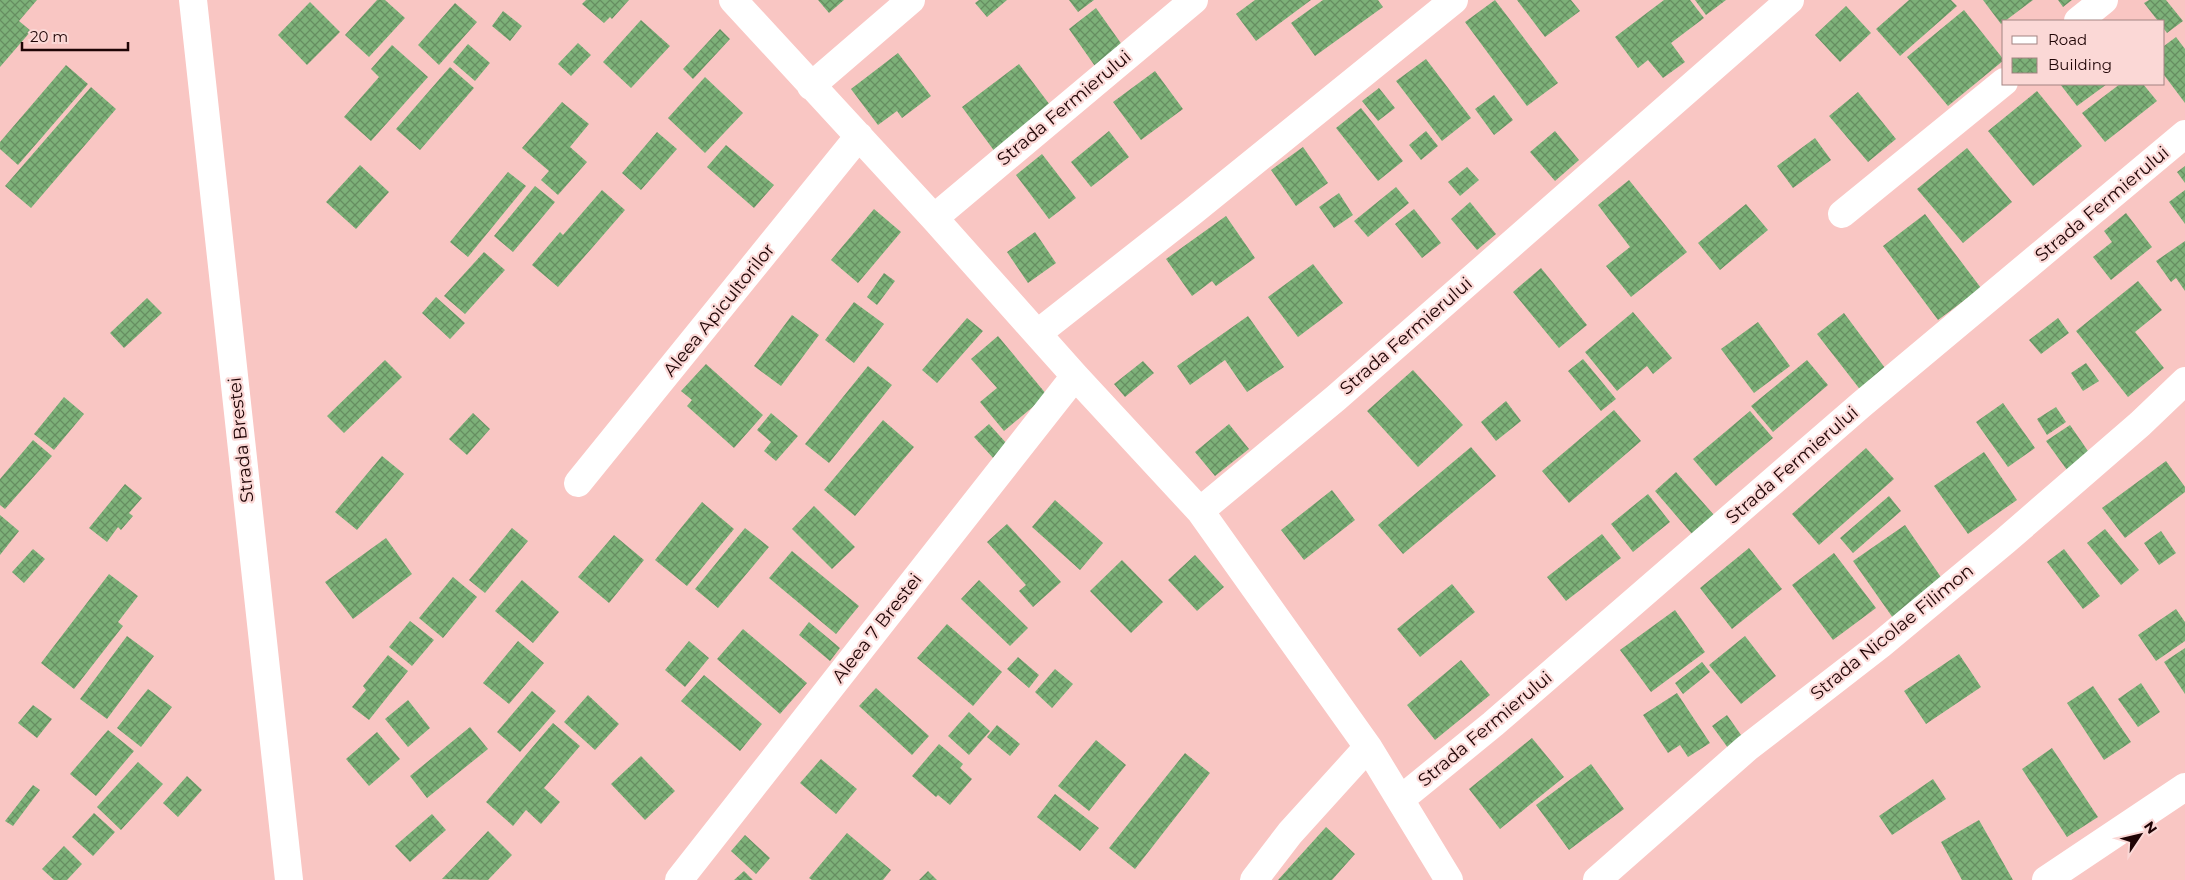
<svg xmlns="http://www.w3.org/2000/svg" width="2185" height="880" font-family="Montserrat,sans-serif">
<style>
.building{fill:url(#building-cross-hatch)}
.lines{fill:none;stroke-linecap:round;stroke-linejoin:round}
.minor{stroke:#fff;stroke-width:28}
.secondary{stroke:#fff;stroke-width:28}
.labels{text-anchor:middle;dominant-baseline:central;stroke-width:4.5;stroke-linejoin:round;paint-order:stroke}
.street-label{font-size:18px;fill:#1f0405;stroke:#fbd8d6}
</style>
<defs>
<pattern id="building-cross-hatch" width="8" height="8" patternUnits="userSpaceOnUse" patternTransform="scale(1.25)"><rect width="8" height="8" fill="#7db179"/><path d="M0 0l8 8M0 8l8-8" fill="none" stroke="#668e61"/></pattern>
</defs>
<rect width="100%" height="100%" fill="#f9c6c3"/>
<!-- building -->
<path class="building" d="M0,0H37L19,21L31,31L0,67Z
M377,0H385L405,18L369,57L345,35Z
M586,0H629L612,19L610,17L604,23L582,4Z
M818,0H844L829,13Z
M979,0H1007L987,17L975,3Z
M1069,0H1094L1078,12Z
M1255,0H1311L1256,41L1236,14Z
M1323,0H1378L1383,7L1315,56L1291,23Z
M1495,0L1558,83L1527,106L1465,22Z
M1517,0H1571L1580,11L1545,37Z
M1664,0H1690L1704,18L1671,43L1685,62L1663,78L1648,60L1638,68L1615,37Z
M1695,0H1726L1706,15Z
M1909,0H1951L1957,6L1900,56L1876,29Z
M1983,0H2033L2001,24Z
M2058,0H2072L2063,7Z
M2149,0H2166L2183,21L2167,33L2164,29V21H2158L2144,3Z
M310,2L340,32L307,65L278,35Z
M455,3L477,22L439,65L418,45Z
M1846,6L1871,33L1840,62L1815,35Z
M1096,8L1125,49L1097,69L1069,29Z
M1964,10L2004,60L1948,106L1907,57Z
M503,11L522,26L510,41L492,26Z
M641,20L670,46L631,88L603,62Z
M720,29L730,39L693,79L683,69Z
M2176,37L2185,49V103L2164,75V46Z
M578,43L591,55L571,76L558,64Z
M468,44L490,63L475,81L453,62Z
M392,45L428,77L371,141L344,117L379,77L371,69Z
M898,53L931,96L902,118L897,111L878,125L851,89Z
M1426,59L1471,118L1442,141L1396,81Z
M1019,64L1053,109L995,152L962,107Z
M66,65L88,84L18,165L0,149V142Z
M450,67L474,88L420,150L396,129Z
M1155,71L1183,109L1141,140L1113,102Z
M705,77L743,113L705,153L668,118Z
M2060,84H2107L2077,106Z
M2120,84H2143L2157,101L2105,142L2082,113Z
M91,87L116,109L31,208L5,186Z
M1379,88L1395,108L1378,121L1362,101Z
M2037,91L2082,146L2033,186L1988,131Z
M1858,92L1896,139L1868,162L1829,116Z
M1494,95L1513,120L1494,135L1475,109Z
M562,102L589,124L570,147L587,162L558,195L541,180L549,171L522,148Z
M1361,108L1403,161L1378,181L1336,128Z
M1109,131L1129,157L1091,187L1071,162Z
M1426,131L1438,146L1421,160L1409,145Z
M1555,131L1579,160L1555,181L1530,152Z
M657,132L677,149L641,190L622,173Z
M1815,138L1831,160L1793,188L1777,166Z
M726,145L774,185L754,208L707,167Z
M1303,147L1328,183L1296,206L1271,170Z
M1967,148L2012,202L1963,243L1917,189Z
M1042,154L1076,198L1049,219L1016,175Z
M360,165L389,192L356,229L326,202Z
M2185,166V183L2177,172Z
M1467,167L1479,180L1460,196L1448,182Z
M508,172L526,186L468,257L450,242Z
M1629,180L1687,252L1631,297L1606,266L1630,247L1598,205Z
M535,186L555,202L513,252L494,236Z
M1396,187L1409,203L1368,237L1354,221Z
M602,190L625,210L558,287L532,265L560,232L563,235Z
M2185,190V224L2169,202Z
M1339,193L1353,215L1334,228L1319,207Z
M1470,202L1496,234L1477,250L1451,219Z
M1746,204L1768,230L1720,270L1698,243Z
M874,209L901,232L858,283L831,260Z
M1414,209L1441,243L1422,258L1395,224Z
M2126,213L2152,247L2111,280L2093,257L2112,242L2104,231Z
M1925,214L1981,288L1938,320L1883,246Z
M1226,216L1255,258L1216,286L1212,281L1192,296L1166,259Z
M1035,232L1056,263L1028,283L1007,252Z
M2185,241V291L2176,278L2171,282L2156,261Z
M484,252L505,270L465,314L444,296Z
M1313,264L1343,303L1298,337L1268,297Z
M1541,268L1587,325L1559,348L1513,292Z
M884,273L895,281L877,305L867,297Z
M2138,281L2162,310L2135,332L2164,368L2128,397L2076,331Z
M436,297L465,323L450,339L422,313Z
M147,298L162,313L124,348L110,333Z
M854,302L884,324L854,363L825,340Z
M1633,312L1672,358L1653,374L1647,366L1617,391L1585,352Z
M1844,313L1888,372L1862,392L1817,334Z
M792,315L819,335L781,386L754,366Z
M1248,316L1284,367L1247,392L1225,360L1190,385L1177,366Z
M967,318L983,331L937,383L922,370Z
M2058,318L2069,333L2041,354L2029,340Z
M1758,322L1790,366L1754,393L1721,349Z
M998,336L1047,395L1004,431L980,402L997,388L971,359Z
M1583,359L1616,399L1601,411L1568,371Z
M385,360L402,377L344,433L327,416Z
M1807,360L1828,385L1773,432L1751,406Z
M1143,361L1154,373L1125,397L1114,384Z
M2086,363L2099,381L2083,391L2071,373Z
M706,364L763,415L734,448L687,406L692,400L681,391Z
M868,366L892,385L829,463L805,444Z
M1413,370L1463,425L1418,467L1367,411Z
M64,397L84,414L54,450L34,434Z
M1506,401L1521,421L1496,441L1481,422Z
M2003,403L2035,448L2008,467L1976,422Z
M2056,407L2066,422L2047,435L2037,419Z
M1614,410L1641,441L1569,503L1542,471Z
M1750,411L1773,438L1716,486L1693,459Z
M473,413L490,429L467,455L449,439Z
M771,413L798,436L776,461L764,451L771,442L757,430Z
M883,420L914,447L855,516L824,490Z
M989,424L1008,445L994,459L974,437Z
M1229,424L1249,449L1215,476L1195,452Z
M2070,425L2090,454L2067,470L2046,441Z
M33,440L52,456L5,509L0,505V479Z
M1471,447L1496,476L1403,554L1378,525Z
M1866,448L1894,479L1819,545L1792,514Z
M1984,452L2017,500L1968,534L1934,486Z
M382,456L404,474L357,530L335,512Z
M2166,461L2185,487V492L2125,538L2102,508Z
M1676,472L1714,515L1692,534L1655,491Z
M125,484L142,498L129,513L133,516L121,530L118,527L107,542L89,528Z
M1332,490L1355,520L1304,560L1281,530Z
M1648,494L1670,522L1633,552L1611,524Z
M1889,496L1901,511L1853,553L1840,538Z
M1055,500L1103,543L1080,570L1032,527Z
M702,502L734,529L687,586L655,560Z
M814,506L855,547L832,569L792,529Z
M0,515L19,531L0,555Z
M1007,524L1061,582L1033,607L1019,591L1026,585L987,542Z
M1905,525L1945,583L1893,618L1853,561Z
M512,528L528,541L485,593L469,580Z
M745,528L769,547L718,608L695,589Z
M2105,529L2139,570L2121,585L2087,543Z
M2161,531L2176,553L2159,565L2144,543Z
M1602,534L1621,558L1566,601L1547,577Z
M614,535L644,560L609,603L578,577Z
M386,538L412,574L353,619L325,582Z
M1749,548L1782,589L1732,629L1700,588Z
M33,549L45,559L24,583L12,572Z
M2064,549L2100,596L2083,609L2047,562Z
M792,551L859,606L836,634L769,578Z
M1834,553L1876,608L1833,640L1792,585Z
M1195,555L1224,587L1197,611L1168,580Z
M1122,560L1163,602L1131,633L1090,591Z
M109,574L138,596L118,622L123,626L74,689L41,663Z
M453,577L477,597L443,638L419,618Z
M522,580L559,612L533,643L495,611Z
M979,580L1028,628L1010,646L961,599Z
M1452,584L1475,612L1420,657L1397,629Z
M2176,609L2185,622V641L2156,661L2138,635Z
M1675,610L1705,652L1651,692L1620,650Z
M410,621L434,640L412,666L389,647Z
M809,622L840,648L830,661L799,635Z
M947,624L1002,672L973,706L917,658Z
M743,629L807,683L780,714L717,659Z
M127,636L154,656L107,719L80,699Z
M1745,636L1776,676L1741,704L1709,665Z
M518,641L544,663L509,704L483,683Z
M689,641L709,658L685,687L665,670Z
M2185,648V694L2164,662Z
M1959,654L1981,687L1926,724L1904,691Z
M388,655L408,671L369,720L352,707L366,690L363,686Z
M1018,657L1039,675L1029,688L1007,669Z
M1461,660L1490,695L1435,740L1407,705Z
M1702,662L1710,672L1683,694L1675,683Z
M1055,669L1073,684L1052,708L1035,692Z
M704,675L762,724L740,751L681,701Z
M2141,683L2160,712L2138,727L2118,699Z
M2093,686L2131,742L2104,760L2067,703Z
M876,688L929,736L912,755L859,706Z
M148,689L172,707L141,747L117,728Z
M532,691L556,711L520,752L497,732Z
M1677,693L1710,743L1688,757L1680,745L1668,753L1643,715Z
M588,695L619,724L595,750L564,722Z
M408,700L430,728L408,747L385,719Z
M33,705L52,719L37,738L18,723Z
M969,712L990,731L969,755L948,736Z
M1727,715L1746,742L1731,752L1712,726Z
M553,723L580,746L544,788L560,802L541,824L526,810L513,826L486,802Z
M997,725L1020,744L1010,756L987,737Z
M470,727L488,749L427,798L410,776Z
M108,730L134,751L96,796L70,774Z
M377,732L400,759L369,786L346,759Z
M1532,738L1564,777L1500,829L1469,789Z
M1096,740L1126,765L1089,811L1058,786Z
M939,744L963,764L960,768L972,779L950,805L938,795L936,797L912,776Z
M2052,748L2098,817L2067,837L2022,769Z
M1185,753L1210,773L1135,869L1109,848Z
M641,756L675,791L645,820L611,784Z
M821,759L857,789L836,814L800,783Z
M138,762L163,784L121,830L97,807Z
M1591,764L1624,809L1569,850L1536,805Z
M187,776L202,790L178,817L163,803Z
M1933,779L1946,799L1892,835L1879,816Z
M33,785L40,790L13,826L5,821Z
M1055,794L1099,828L1080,851L1037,817Z
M94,813L115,832L93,856L72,837Z
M432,814L446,830L410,862L395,846Z
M1979,820L2013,880H1962L1941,842Z
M1326,827L1355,854L1332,880H1278Z
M488,831L512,855L488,880L442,879Z
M847,833L891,870L883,880H812L809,878Z
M745,835L770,858L756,874L731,851Z
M64,846L82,864L67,880H54L42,869Z
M744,871L753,880H734Z
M928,871L937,880H919Z"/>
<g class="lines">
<!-- minor -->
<path class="minor" d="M733,0L934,218L1075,376L1200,511L1368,747L1449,880
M2078,21L2104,0
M811,86L911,0
M1842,214L2004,82
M934,218L1194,0
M1038,333L1192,212L1454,0
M578,483L859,136
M1200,511L1336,398L1790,0
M1401,799L1493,724L1862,404L2185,134
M679,880L1075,376
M1254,880L1290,833L1368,747
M1597,880L1747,748L1880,645L2005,541L2140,424L2185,381
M2046,880L2185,787"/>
<!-- secondary -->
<path class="secondary" d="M193,0L289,880"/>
</g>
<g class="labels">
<!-- street labels -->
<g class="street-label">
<text transform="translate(1064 108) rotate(-40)">Strada Fermierului</text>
<text transform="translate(2102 204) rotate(-40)">Strada Fermierului</text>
<text transform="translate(719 310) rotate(-51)">Aleea Apicultorilor</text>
<text transform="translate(1406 336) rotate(-41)">Strada Fermierului</text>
<text transform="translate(241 440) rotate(-96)">Strada Brestei</text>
<text transform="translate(1792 465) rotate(-41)">Strada Fermierului</text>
<text transform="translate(877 628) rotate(-52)">Aleea 7 Brestei</text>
<text transform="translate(1892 632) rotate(-39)">Strada Nicolae Filimon</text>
<text transform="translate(1485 729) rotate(-40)">Strada Fermierului</text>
</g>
</g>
<!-- legend -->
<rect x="2002" y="20" width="162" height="65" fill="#fbd8d6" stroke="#a38382"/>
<rect x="2012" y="36" width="25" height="8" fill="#ffffff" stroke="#a38382"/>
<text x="2048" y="45" font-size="15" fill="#1f0405">Road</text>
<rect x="2012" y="58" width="25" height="15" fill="url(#building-cross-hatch)" stroke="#a38382"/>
<text x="2048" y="70" font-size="15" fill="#1f0405">Building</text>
<!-- north arrow -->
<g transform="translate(2140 835) rotate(55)" stroke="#fbd8d6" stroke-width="4" paint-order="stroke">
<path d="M0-4L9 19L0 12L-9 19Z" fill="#1f0405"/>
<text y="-8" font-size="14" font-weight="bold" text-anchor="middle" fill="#1f0405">N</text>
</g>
<!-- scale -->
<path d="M22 42v8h106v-8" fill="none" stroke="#1f0405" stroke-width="2.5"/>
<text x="30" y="42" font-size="15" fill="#1f0405" stroke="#fbd8d6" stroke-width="4" paint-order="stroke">20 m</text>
</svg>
